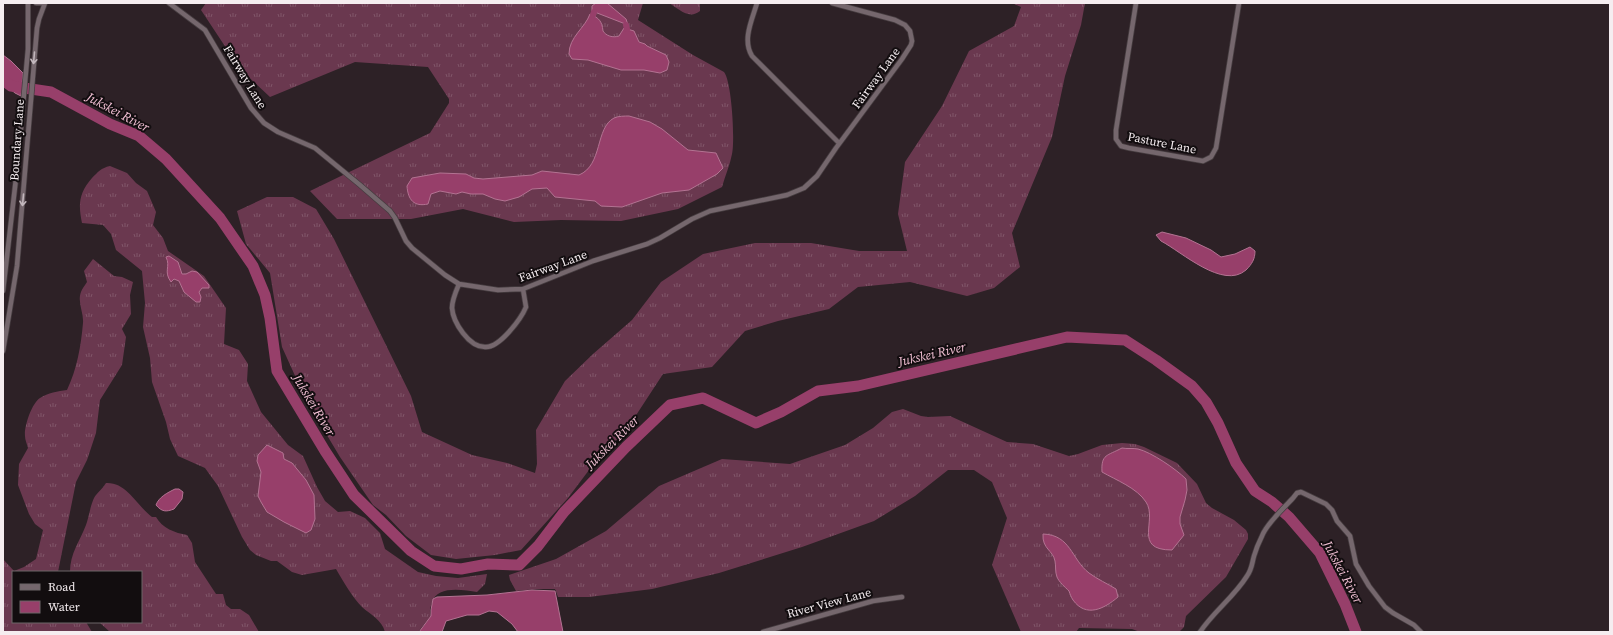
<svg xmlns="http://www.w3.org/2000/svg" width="1613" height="635" font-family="'Source Serif 4',serif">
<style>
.grass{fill:url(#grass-tufts)}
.water{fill:#973f6a;stroke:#b37392}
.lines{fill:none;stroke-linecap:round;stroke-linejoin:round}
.canal{stroke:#973f6a;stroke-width:6}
.river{stroke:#973f6a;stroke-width:11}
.street-casing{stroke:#463d40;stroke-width:6}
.street{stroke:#75676d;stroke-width:4.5}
.oneway{stroke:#c2b7bc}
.labels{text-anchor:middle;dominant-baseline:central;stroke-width:4;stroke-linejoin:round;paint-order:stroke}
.street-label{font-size:12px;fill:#f5edf0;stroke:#120d0f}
.water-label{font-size:13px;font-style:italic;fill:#f3c1d5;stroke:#120d0f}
</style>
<defs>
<pattern id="grass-tufts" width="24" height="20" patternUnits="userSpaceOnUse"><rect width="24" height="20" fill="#6a384f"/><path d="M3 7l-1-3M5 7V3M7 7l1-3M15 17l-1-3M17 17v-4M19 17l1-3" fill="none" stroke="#805569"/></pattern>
</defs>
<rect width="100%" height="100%" fill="#2d2126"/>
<!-- grass -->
<path class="grass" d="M206,3H643L638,20L693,55L724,72C732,82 735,142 732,154C730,165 725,176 722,187L678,209L621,221L561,220L514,222L463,209L411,219H337L310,191L430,133L449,103V99L428,67L355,62L270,97L240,69L201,10Z
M669,3H700V11C689,20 679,9 669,3Z
M1012,3H1085L1081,25L1065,76L1052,137L1012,233L1020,267L994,288L967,296L910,282L858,287L829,309L778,321L745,331L712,367L663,374L627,429L592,466L568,498L521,550L495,555L456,559L431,555L406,536L386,515L373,505L340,457L306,400L282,347L270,273L246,244L237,211L267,197H293L316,209L334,239L411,396L422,432L472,455L507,463L535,473L537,464L536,430L565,381L593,354L632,320L661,282L703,254L755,243H811L859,251H907L898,214L905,162L942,106L969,51L1014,26L1021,7Z
M110,166L127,173L136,183L147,191L156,212L153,225L163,238L168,251L204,276L226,308L224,344L239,350L248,364L247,381L261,412L288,445L303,456L317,487L325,501L338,512L350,511L365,518L380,533L385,549L418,572L436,576L458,578L487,574L485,584L477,592C463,590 436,585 432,603C430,608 429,611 431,616L418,632H385C382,620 371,615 362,607C353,598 343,581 336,569L302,575L292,572L277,561H271L256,555L250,550L242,537L218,486L205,468L178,456L170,439L166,422L152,382L150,358L143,327L145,303L142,271L116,250L111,234L103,225L82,223C78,204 79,193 92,178C98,172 101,168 110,166Z
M93,259L114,276L122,277L133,282L130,295L131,314L122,329L126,337L122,365L100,400L96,433L87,460L76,482L58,572H13V622H86L92,632H3V559L14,571L24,567L36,559L43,530L35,524L29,514L18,485L19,464L28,448C27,444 25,440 25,436C24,426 32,403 40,398C48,393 58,391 67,390C77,369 81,346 83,323C84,313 77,302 81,292C82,289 85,285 87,282L84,271Z
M903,409L921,416L928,417L950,416L1007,442L1033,444L1069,456L1078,454L1102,445L1122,443L1135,444L1144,447L1177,463L1197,484L1206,503L1212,508L1234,520L1246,530L1248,534V539L1226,577L1186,616L1184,627L1179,632H1140L1132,629L1079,628L1076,632H1021L992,565L1007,518L992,482L974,470H948L915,496L874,521L802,547L719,573L652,589L589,597H558L555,589H536L516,591L510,580L509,575L556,559L606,531L659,486L722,459L790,464L845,445L873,428L892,412Z
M106,483C127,482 137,506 152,517H156C162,528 175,533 187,535L192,543L195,562L216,594H223L226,605L231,609H240L249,615L259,632H110L99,622H141V572H70C70,553 80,541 86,525C89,517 91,501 96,495C99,491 103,488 106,483Z"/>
<!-- water -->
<path class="water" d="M596,3H607L626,19L628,25L592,11V6Z
M590,14C599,18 602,21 603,31C606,36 613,38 619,36L624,28L634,31L639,42L645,44L647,46L666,55L669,62L667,70L660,73L644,70H621L588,60L572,59L569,54C569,37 585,28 590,14Z
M3,55L11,61L23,73L21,96L15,93L3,83Z
M629,116L650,122L662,129L688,150L716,153L723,168L717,174L689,190L662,193L622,207L601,206L595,201L555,197L547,188L532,189L519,197L505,201L495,199L483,194H471L462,192L456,194L440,191L431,194L428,204C414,207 408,200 407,186L412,178L440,173L466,174L474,178L483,179L532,175L542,171L579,175C603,165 595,128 614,118C618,116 625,116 629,116Z
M1162,232L1186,238L1211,250L1221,257L1235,254L1250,247L1255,251C1255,259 1252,264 1246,270C1223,290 1182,252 1161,241L1156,235Z
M169,256L178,262L182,274H186L192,271L197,272L209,285V288H202L199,292L201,297L200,302H196L184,292L179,281L174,279L171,282C163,271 171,267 166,257Z
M267,445L283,453L284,459L292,463L306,480L314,495L315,519L311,530L306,533L284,522L267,512L261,502L258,496L261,472L257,461L258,455Z
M1122,448C1127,449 1133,448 1138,449C1151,452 1176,469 1186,479L1187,490L1185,500L1180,517V524L1184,535L1172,550C1132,550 1158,520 1146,502C1137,488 1116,480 1102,472C1101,454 1107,456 1122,448Z
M175,489H179L183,492L182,499L174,509C166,512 162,512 156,505C159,497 167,493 175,489Z
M1043,534C1071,535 1071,559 1089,573C1097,579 1108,584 1116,589L1118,597C1104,609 1086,618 1073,600C1071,597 1070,594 1069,591C1065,587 1059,582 1057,577C1055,572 1056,566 1055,561C1053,550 1042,549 1043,534Z
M532,590L555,591L563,632H518L512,624L497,612L489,611L479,615H467L446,621L442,632H419L431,616V610L433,599L437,597L487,595Z"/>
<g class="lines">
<!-- canal -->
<path class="canal" d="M593,15L594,12
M626,25L627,29"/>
<!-- river -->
<path class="river" d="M3,80L11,86L51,92L110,124L139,136L166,159L220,218L253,266L265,295L270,318L277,371L325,451L354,495L411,551L434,566L461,569L488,564L519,565L538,546L564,512L626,447L670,405L703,398L756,423L781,412L818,391L858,386L1067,337L1125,340L1156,360L1192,386L1206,402L1218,423L1236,463L1255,491L1272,502L1289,517L1320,553L1345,604L1356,632"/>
<defs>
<path id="street" d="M36,3H45
M169,3L205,30L251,108L264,123L278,132L315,148L360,185L390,211L395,218L406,241L412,248L445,275L459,284L498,290L523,289L593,261L647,244L660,238L692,219L710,211L787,195L804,188L817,176L836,148L902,59L911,45L912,41L910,31L905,25L895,20L832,3
M757,3C752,20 742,40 752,56L839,143
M1136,3L1116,130V139L1121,146L1129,148L1203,161L1211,157L1216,148L1239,3
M459,284C456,291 452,300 452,308C453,322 469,348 486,347C500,347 521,319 526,307L523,289
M3,291L18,161L28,49V3
M3,351L17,266L37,28L39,19L45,3
M763,632L873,601L902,597
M1200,632C1214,611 1234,597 1247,576C1252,569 1252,563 1254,556C1256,549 1259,542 1262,536C1267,523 1284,508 1293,498L1297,493L1301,492L1326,504L1332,510L1337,521L1350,536L1356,564L1369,586L1385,607L1393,613L1414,625L1421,632"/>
</defs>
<!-- street casing -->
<use href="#street" class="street-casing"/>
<!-- street -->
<use href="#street" class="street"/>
</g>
<!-- one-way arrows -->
<defs><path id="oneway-shaft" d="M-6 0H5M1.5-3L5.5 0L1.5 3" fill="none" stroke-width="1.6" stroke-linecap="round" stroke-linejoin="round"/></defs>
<g class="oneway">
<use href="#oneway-shaft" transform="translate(34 58) rotate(95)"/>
<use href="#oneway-shaft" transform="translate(23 200) rotate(95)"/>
</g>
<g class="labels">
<!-- street labels -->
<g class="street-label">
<text transform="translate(245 77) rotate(59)">Fairway Lane</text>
<text transform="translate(876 78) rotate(-54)">Fairway Lane</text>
<text transform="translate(17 140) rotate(-86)">Boundary Lane</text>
<text transform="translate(1162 143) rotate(11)">Pasture Lane</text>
<text transform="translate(553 266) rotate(-20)">Fairway Lane</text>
<text transform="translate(829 603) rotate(-15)">River View Lane</text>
</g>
<!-- water labels -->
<g class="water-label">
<text transform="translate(118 112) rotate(28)">Jukskei River</text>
<text transform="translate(932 354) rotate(-13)">Jukskei River</text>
<text transform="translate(314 405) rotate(59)">Jukskei River</text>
<text transform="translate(612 442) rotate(-45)">Jukskei River</text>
<text transform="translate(1343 572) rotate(62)">Jukskei River</text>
</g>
</g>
<!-- border -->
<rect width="1613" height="635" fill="none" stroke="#f5edf0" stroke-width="8"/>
<!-- legend -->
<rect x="12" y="571" width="130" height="52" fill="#120d0f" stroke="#6d6769"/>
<rect x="20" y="584" width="20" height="6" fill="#75676d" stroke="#6d6769"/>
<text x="48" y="591" font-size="12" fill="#f5edf0">Road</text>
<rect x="20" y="601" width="20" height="12" fill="#973f6a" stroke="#6d6769"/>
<text x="48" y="611" font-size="12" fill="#f5edf0">Water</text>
</svg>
